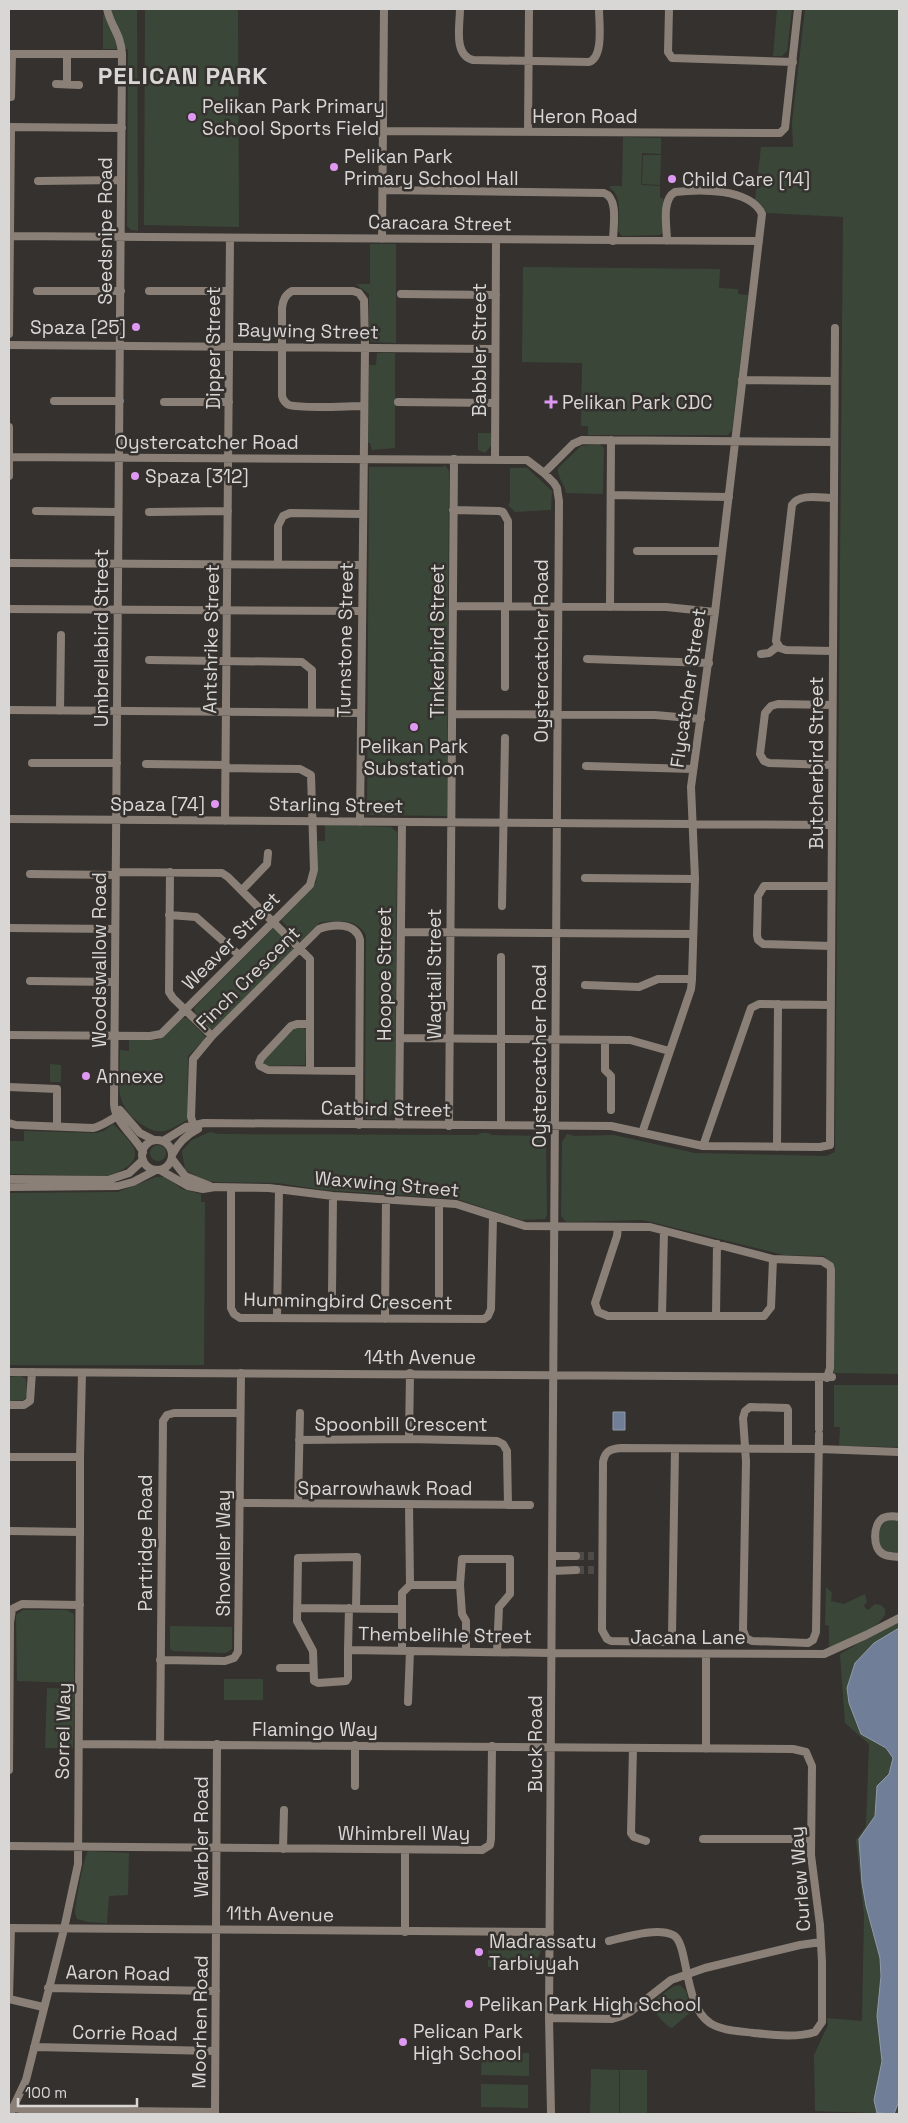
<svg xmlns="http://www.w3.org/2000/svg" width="908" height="2123" font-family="'Space Grotesk',sans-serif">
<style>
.green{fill:#3a4738}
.water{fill:#717e97;stroke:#9099aa}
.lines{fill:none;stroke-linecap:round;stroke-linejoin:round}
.minor-tunnel{stroke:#4e4a47;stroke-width:8;stroke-dasharray:8 4;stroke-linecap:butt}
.minor{stroke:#8a8077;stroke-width:8}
.poi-dot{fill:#de98f2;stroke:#35312e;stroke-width:2}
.labels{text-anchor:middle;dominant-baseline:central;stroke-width:5;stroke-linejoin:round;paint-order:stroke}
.poi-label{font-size:19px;fill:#d9d7d5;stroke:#35312e;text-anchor:start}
.street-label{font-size:19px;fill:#d9d7d5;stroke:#35312e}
.district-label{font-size:24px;font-weight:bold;letter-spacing:1px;fill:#d9d7d5;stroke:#35312e}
</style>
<rect width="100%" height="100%" fill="#35312e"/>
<!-- green -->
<path class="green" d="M114,9H137L138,231L131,230L127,226L128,49H103V15Z
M145,9H238L239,227L144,225Z
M777,9H792L787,51L782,56H773Z
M805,9H899V1374L833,1373L834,1266L824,1256L784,1255L643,1220L566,1222L561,1216L562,1142L567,1134L575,1136L614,1135L695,1153L826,1156L835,1152L843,217L767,213L755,200L761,147H793L792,122Z
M623,137L661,138V154L642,153L641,185L660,186V198H663V232L660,235L622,236L618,231C618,218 623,196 610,188V186H622Z
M643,155H661L660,185L642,184Z
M370,244H396V343L372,342L369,338V294L356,284H370Z
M523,267L720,269L719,288L738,289V294L748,295L732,430L728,435H588V426H581L582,363L522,362Z
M377,353H395V448L372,450L370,443H368L369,365H376Z
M478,433H491V446L485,453L478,450Z
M599,444L604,448L603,494L566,493C565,484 557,478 558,468L581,446Z
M445,465L449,471L447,816L367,815L369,467H443Z
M510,468H527L552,491L551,510L515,512L508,505L510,502Z
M325,825L391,827L397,832L395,1110L388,1118L367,1119L365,1115L366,935C355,917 339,922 320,922L301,941L281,920L316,883L318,841H325Z
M274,927L294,949L213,1031L195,1013L194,1008Z
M183,1018H187L205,1036L204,1040L188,1056L187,1120C167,1131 161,1137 141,1124C112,1104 120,1081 120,1050L129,1051V1040H158Z
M301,1026L307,1030L305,1065L265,1066L263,1061L295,1028Z
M50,1064L61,1065V1082H50Z
M113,1124C119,1130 127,1137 132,1145C144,1162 119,1173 106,1176L9,1174V1141H24V1131L96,1133L104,1131Z
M210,1132L219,1134L477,1135C482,1132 487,1132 492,1135L540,1136L542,1134L546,1140L547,1215L545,1219L521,1220L457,1199L324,1190L277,1183L216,1182L206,1181L185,1170L182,1151L192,1140Z
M150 1153a8 8 0 1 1 16 0a8 8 0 1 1-16 0Z
M156,1177H165L182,1189L201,1194V1202H205L204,1365H9V1193L118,1192Z
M20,1376L26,1379L27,1394L24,1400L9,1401V1377Z
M834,1385H899V1447L839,1446L840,1427H834Z
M889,1519L899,1520V1553L885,1551C875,1542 878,1525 889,1519Z
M826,1587L832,1593L831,1601L844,1604L865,1594L867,1602L864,1605L865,1608L868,1610L875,1604L881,1605L885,1609V1615C875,1630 847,1648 829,1647V1626L825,1625Z
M23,1610H66L74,1614V1683L17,1681L16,1615Z
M899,1620V2114L815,2111L814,2055L828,2025L827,2018L862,2021L864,1915L856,1840L866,1826L869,1744L845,1723L840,1654Z
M170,1626L232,1627V1649L226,1653L173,1651L170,1649Z
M224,1679H263V1700H224Z
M47,1688L75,1689L73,1748H45Z
M88,1851L129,1853L128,1895L109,1896L107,1923L88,1922L77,1919L75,1913C75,1904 84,1856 88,1851Z
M488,1939L533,1940L537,1942L541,1951L537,1960V1968L488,1967Z
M680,1985L686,1991L691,2012L672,2028L669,2027C663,2023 653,2010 650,2003L674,1986Z
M482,2052L529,2053V2076L481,2075Z
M591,2069L619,2070V2114L590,2113Z
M620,2070H647V2114H620Z
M481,2084L528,2085V2108L481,2107Z"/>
<!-- water -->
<path class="water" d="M613,1412H625V1430H613Z
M899,1628V2101L894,2114L877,2113L874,2100L882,2061L877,2016L881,1976L880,1958L866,1906L862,1883L859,1839L875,1816L877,1786L889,1774L893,1758L886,1748L861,1734L849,1703L847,1688L855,1663L874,1643Z"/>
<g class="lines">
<!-- minor-tunnel -->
<path class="minor-tunnel" d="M576,1556H594
M576,1570H594"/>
<!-- minor -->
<path class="minor" d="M107,9C111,27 121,34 122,54L114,1104C115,1123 134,1135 143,1152
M460,9C460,25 453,55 473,60L589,62C604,57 599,23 599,9
M669,9L668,52L672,58L793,62
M9,54H122
M67,54V84
M56,84L79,85
M11,97L12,54
M9,127L122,128
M383,131L780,133L785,128L798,9
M528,132L529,9
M38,181L121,180
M383,190L604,193C619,198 613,227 613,241
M9,236L759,241
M382,239L384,9
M37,291H121
M149,291H229
M401,294L496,295
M9,334L11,127
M9,345L495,349
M742,380L834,381
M54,401H120
M164,402H229
M398,402L495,403
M9,427V476
M9,457L527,460L544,473L554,483L557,488L559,501C554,1006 554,1512 549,2018L551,2113
M495,460L496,240
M544,473L573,444L582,440L834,442
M611,495L729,497
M453,510L499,511L503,512L508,521V606
M36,511L118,512
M149,512L228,511
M637,551H722
M9,563L362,565
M278,564V526L283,516L290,513L362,514
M453,606L666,607L715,612
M610,607L611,440
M9,609L361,611
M832,651L786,650L780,648L776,641L792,505C799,493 821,498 833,498
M761,654L769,653L778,646
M587,659L709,663
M149,660L302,662L312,670V712
M505,687V606
M9,710L360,713
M60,711L61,635
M453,714L655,715L701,719
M32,763H117
M146,764L226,765
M832,765L769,763L764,761L760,754L765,713L771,706L778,704L832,705
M586,766L693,769
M9,819L831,825
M225,821L230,238
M360,822L365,348L364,300L359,293L353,291H292C285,295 283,300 282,308V396C283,400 285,403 289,405C303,409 347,406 364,406
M116,872L222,873L228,877L310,959V1070
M170,872L169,992L173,998L212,1036
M30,874L115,875
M585,878L695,879
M242,890L267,864L268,853
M502,906L505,738
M169,915L196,917L239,955
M9,928L115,929
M401,932L693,934
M831,946L763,944L758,940L757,935L758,896L764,886H831
M501,957V1125
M30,981L115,982
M585,985L639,987L658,979H692
M310,1024H297L291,1026L261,1058L259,1063L260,1066L268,1070L359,1071
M9,1035L150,1036L161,1034L310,885L314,870L311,775L300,769L226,768
M400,1038L630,1040L669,1051
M605,1040V1070L611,1076V1110
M9,1087L57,1089V1126
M120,1110L140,1133L154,1140
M9,1123L16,1125L93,1128C103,1126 112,1118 122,1114
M399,1125L402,822
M449,1126L454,459
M195,1130L191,1117L193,1059L212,1036L319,929C333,924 356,922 360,940L359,1125
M642,1133L691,989L692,979L695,879L691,787L715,612L762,214C750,188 699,189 675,192C661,200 667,227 667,241
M142 1155a15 15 0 1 1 30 0a15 15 0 1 1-30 0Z
M163,1141L186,1127L204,1123L611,1126L703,1146L820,1147L830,1145L835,328
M703,1146L751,1008L759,1004L831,1005
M777,1147L778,1004
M172,1155C178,1143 186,1135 198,1129
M172,1159L185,1176L210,1186
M160,1170L188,1186L203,1189L215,1187L269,1188L333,1196L456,1204L525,1226L650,1227L773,1259L822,1261L830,1266L831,1270L830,1368L827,1378
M9,1179L108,1180L129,1173L143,1160
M9,1187L118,1186L133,1182L156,1170
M231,1188V1308L234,1314L240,1318L484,1319L488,1316L491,1309L493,1217
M618,1227L617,1236L595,1303L598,1312L608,1316H764L771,1307L773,1259
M332,1294L333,1196
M439,1295V1203
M662,1315L664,1231
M716,1316L717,1244
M277,1318L279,1189
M385,1319L386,1200
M9,1372L832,1377
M819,1378V1429
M9,1405H24L30,1401L32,1372
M409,1439L410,1373
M299,1440L409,1439L497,1441L503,1444L507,1451L508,1505
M675,1449L672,1635L665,1642L611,1641L607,1639L602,1630L603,1462C605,1451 610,1449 621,1448L819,1449L899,1452
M788,1449V1410L787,1408L750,1407L745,1411L743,1418L746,1461L743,1630L746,1638L752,1641L808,1643L813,1640L816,1632L819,1434
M9,1457H80L82,1373
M240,1503L530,1505
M298,1503L300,1413
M409,1504L410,1585
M899,1517C894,1516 888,1516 883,1518C873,1524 872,1548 883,1554C888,1557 894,1556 899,1557
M9,1531L80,1532L78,1864L64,1929L26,2080L10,2114
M80,1532V1457
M553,1556H576
M552,1571L576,1570
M297,1608L401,1609
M349,1608L348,1650L552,1653L824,1654L866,1635L899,1618
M348,1650V1678L346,1681L318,1683L314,1681L313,1651L297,1621L298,1558L357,1557L356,1608
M402,1650V1593L410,1585H460
M466,1651V1621L462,1614L460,1585L462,1559H510V1594L499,1607L497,1652
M160,1660L225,1661L234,1658L238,1652L241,1373
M280,1668H313
M408,1702L410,1651
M79,1744L793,1749L806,1752L812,1766L811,1855L820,1925L822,1962V2022L815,2032C797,2038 773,2035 754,2033C740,2031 722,2031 710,2023C683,2006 689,1942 673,1935C657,1927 626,1937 609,1941
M160,1745L163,1421L167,1415L174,1413H240
M633,1748L631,1833L634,1837L646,1841
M706,1749V1654
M9,1770L10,1623L12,1609L22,1604L80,1605
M355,1786V1745
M703,1839H811
M9,1846L482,1850L490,1845L491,1839L492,1746
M283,1849L284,1810
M9,1928L550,1932
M405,1932V1850
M48,1988L216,1991
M9,1997L11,1928
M9,1999L43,2007
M549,2018L612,2019L622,2016L630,2012L671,1980L705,1968L800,1945L821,1942
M34,2047L215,2051
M13,2108L28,2110L215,2112
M215,2114L217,1744"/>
</g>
<!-- markers -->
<g class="poi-dot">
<circle cx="192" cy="117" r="5"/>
<circle cx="334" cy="167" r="5"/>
<circle cx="672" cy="179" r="5"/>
<circle cx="136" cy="327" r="5"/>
<path d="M548.5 394.5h5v5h5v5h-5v5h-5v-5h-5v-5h5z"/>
<circle cx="135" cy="476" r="5"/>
<circle cx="414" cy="727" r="5"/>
<circle cx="215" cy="804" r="5"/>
<circle cx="86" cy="1076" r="5"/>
<circle cx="479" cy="1952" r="5"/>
<circle cx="469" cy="2004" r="5"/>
<circle cx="403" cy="2042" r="5"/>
</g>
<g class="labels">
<!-- poi labels -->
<g class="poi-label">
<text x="202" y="106">Pelikan Park Primary<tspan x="202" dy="22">School Sports Field</tspan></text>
<text x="344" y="156">Pelikan Park<tspan x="344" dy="22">Primary School Hall</tspan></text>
<text x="682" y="179">Child Care [14]</text>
<text x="126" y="327" text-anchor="end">Spaza [25]</text>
<text x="562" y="402">Pelikan Park CDC</text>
<text x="145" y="476">Spaza [312]</text>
<text x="414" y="746" text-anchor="middle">Pelikan Park<tspan x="414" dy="22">Substation</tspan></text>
<text x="205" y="804" text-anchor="end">Spaza [74]</text>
<text x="96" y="1076">Annexe</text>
<text x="489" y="1941">Madrassatu<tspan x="489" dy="22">Tarbiyyah</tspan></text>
<text x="479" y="2004">Pelikan Park High School</text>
<text x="413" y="2031">Pelican Park<tspan x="413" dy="22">High School</tspan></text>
</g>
<!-- street labels -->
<g class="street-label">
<text x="585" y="116">Heron Road</text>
<text transform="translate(440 223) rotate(1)">Caracara Street</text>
<text transform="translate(105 231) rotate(-90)">Seedsnipe Road</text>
<text transform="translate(308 331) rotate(1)">Baywing Street</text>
<text transform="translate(213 348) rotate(-90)">Dipper Street</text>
<text transform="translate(479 350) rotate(-90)">Babbler Street</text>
<text x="207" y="442">Oystercatcher Road</text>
<text transform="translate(101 638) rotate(-90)">Umbrellabird Street</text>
<text transform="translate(211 639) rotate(-89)">Antshrike Street</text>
<text transform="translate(345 640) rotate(-89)">Turnstone Street</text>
<text transform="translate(437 641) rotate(-90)">Tinkerbird Street</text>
<text transform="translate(541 651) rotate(-90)">Oystercatcher Road</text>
<text transform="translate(688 688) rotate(-82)">Flycatcher Street</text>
<text transform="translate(816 763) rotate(-90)">Butcherbird Street</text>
<text transform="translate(336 805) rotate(1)">Starling Street</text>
<text transform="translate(231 941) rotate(-45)">Weaver Street</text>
<text transform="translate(99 960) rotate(-90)">Woodswallow Road</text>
<text transform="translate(384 974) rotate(-90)">Hoopoe Street</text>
<text transform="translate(434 974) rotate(-90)">Wagtail Street</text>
<text transform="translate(248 978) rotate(-45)">Finch Crescent</text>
<text transform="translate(539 1056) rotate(-90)">Oystercatcher Road</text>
<text transform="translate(386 1109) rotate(1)">Catbird Street</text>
<text transform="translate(387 1184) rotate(5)">Waxwing Street</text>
<text transform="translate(348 1301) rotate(1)">Hummingbird Crescent</text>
<text x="420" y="1357">14th Avenue</text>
<text x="401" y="1424">Spoonbill Crescent</text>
<text x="385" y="1488">Sparrowhawk Road</text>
<text transform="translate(145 1543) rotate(-90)">Partridge Road</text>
<text transform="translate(223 1553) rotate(-90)">Shoveller Way</text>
<text transform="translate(445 1635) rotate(1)">Thembelihle Street</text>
<text x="688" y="1637">Jacana Lane</text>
<text x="315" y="1729">Flamingo Way</text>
<text transform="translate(63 1731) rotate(-89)">Sorrel Way</text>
<text transform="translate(535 1744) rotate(-90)">Buck Road</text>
<text x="404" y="1833">Whimbrell Way</text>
<text transform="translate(201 1837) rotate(-90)">Warbler Road</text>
<text transform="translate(800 1879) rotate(-94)">Curlew Way</text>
<text transform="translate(280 1914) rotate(1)">11th Avenue</text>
<text transform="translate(118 1973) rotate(1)">Aaron Road</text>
<text transform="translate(200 2022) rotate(-89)">Moorhen Road</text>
<text transform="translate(125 2033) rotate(1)">Corrie Road</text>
</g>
<!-- district labels -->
<g class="district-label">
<text x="183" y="75">PELICAN PARK</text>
</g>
</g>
<!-- border -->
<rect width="908" height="2123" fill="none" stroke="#d9d7d5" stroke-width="20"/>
<!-- scale -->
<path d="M18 2098v8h119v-8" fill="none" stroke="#d9d7d5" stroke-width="2.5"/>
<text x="25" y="2098" font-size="15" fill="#d9d7d5" stroke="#35312e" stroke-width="4" paint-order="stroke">100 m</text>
</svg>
